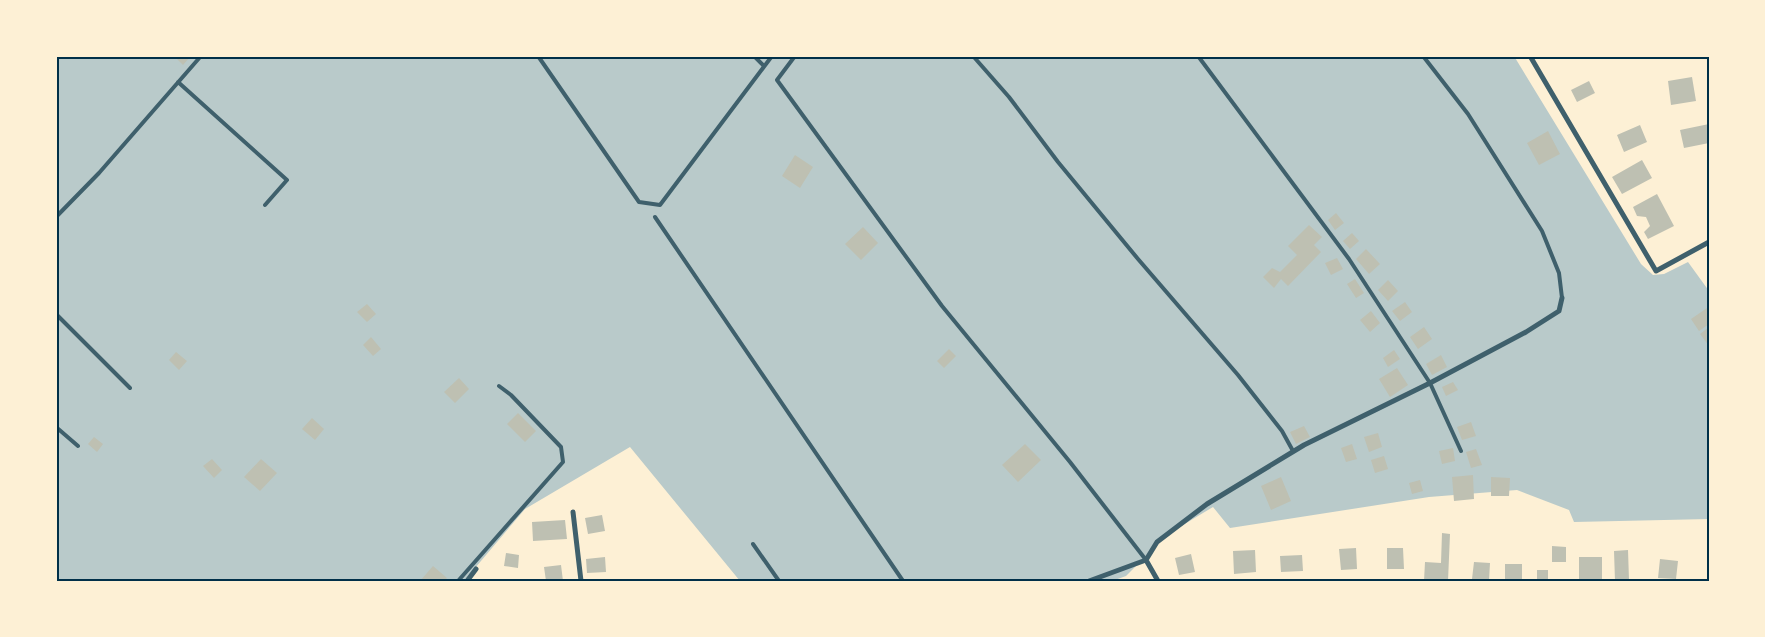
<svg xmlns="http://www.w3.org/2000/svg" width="1765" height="637" font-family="Ubuntu,sans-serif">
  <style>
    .green { fill: #b9caca }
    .building { fill: #bec0b2 }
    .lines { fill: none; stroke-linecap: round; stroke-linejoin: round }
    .service { stroke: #3f606c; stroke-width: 4 }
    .minor { stroke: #3f606c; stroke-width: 5 }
    .neatline { fill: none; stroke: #003049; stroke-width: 2 }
  </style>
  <rect width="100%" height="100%" fill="#fdf0d5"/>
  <path class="green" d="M56,56h1458l127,208 12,11 11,-1 24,-12 21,29v228l-135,3 -5,-12 -52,-20 -88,7 -199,31 -17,-21 -45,27 -42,42 -14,5h-372l-110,-134 -105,62 -61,72h-408z"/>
  <path class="building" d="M174,56h17l-8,9z
    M1692,77l4,24 -25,4 -3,-24z
    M1589,81l6,12 -18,9 -6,-12z
    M1709,124v19l-25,5 -4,-18z
    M1640,125l7,17 -23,10 -7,-17z
    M1548,131l12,23 -21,11 -12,-22z
    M795,155l18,12 -13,21 -18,-12z
    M1642,160l10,18 -30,16 -10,-17z
    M1657,194l17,32 -26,13 -4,-7 6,-6 -4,-9 -9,-1 -4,-9z
    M1336,213l8,10 -9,7 -7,-10z
    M1309,225l13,12 -8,8 7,7 -33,34 -7,-7 -7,9 -11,-11 9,-9 8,4 17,-17 -9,-9z
    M863,227l15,16 -17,17 -16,-16z
    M1352,233l7,8 -9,8 -7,-8z
    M1366,249l14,15 -11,10 -13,-15z
    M1337,258l6,11 -12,6 -6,-12z
    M1355,279l9,14 -8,5 -9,-14z
    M1388,280l10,11 -10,10 -10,-11z
    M1405,302l7,10 -12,9 -8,-10z
    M367,304l9,10 -9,8 -10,-10z
    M1707,308l2,3v13l-10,7 -8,-12z
    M1371,311l9,12 -10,9 -10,-12z
    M1424,327l8,12 -14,10 -8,-12z
    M1709,327v19l-9,-12z
    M371,337l10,12 -8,7 -10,-11z
    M949,349l7,7 -12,12 -7,-7z
    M1394,350l6,9 -12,8 -5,-9z
    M176,352l11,9 -8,9 -10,-10z
    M1441,355l6,12 -15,8 -6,-11z
    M1397,368l11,17 -18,12 -11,-18z
    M459,378l10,11 -14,14 -11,-11z
    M1453,382l5,8 -12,6 -4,-9z
    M518,413l18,18 -11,11 -18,-18z
    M312,418l12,11 -9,11 -13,-11z
    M1471,422l5,14 -14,4 -5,-13z
    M1304,426l6,11 -14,7 -6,-12z
    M1378,433l4,14 -13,5 -5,-15z
    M94,437l9,7 -6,8 -9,-8z
    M1025,444l16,16 -23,22 -16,-17z
    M1352,444l5,15 -11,3 -5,-14z
    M1453,448l2,13 -13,3 -3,-13z
    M1476,449l6,16 -11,3 -5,-16z
    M1384,456l4,13 -13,4 -4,-13z
    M212,459l10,11 -8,8 -11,-12z
    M261,459l16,14 -17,18 -16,-14z
    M1473,475l1,24 -20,2 -2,-24z
    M1281,477l10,24 -20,9 -10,-24z
    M1491,477l19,1 -1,18h-18z
    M1420,480l3,11 -11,3 -3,-11z
    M602,515l3,16 -17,3 -3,-16z
    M565,520l2,19 -34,2 -1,-19z
    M1442,533l8,1 -2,47h-24l1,-19 16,1z
    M1552,546l14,1v15h-14z
    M1356,548l1,21 -16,1 -2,-21z
    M1387,548h16l1,21h-17z
    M1255,550l1,22 -22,2 -1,-23z
    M1628,550l1,30 -14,1 -1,-30z
    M506,553l13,2 -1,13 -14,-2z
    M1191,554l4,18 -16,3 -4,-17z
    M1302,555l1,16 -22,1 -1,-16z
    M605,557l1,15 -19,1 -1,-14z
    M1579,557h23v23h-23z
    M1660,559l18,2 -2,18 -18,-1z
    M1474,562l16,1 -1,18 -17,-2z
    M1505,564h17v17h-17z
    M561,565l2,16h-17l-2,-14z
    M433,566l14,12 -3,3h-24z
    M1537,570h11v11h-11z"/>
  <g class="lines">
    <path class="service" d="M538,56l101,146 21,3 112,-149
      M754,56l10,10
      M795,56l-18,24 165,226 128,156 76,98
      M973,56l36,41 49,65 80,97 100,116 44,56 11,20
      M1198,56l151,203 81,124 31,68
      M1423,56l45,58 74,117 17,42 3,25
      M178,82l109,98 -22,25
      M56,217l43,-44 102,-117
      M655,217l248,364
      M56,314l74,74
      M56,427l22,19
      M753,544l26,37
      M458,581l105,-119 -2,-15 -50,-52 -12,-9"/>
    <path class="minor" d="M1530,56l126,215 53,-29
      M573,512l8,69
      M1146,560l12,21
      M467,581l9,-12
      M1089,581l57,-21 11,-18 50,-38 97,-59 126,-62 96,-51 33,-21 3,-13"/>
  </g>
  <rect width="1765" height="637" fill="none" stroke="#fdf0d5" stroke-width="115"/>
  <rect x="58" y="58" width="1650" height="522" class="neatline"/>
</svg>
